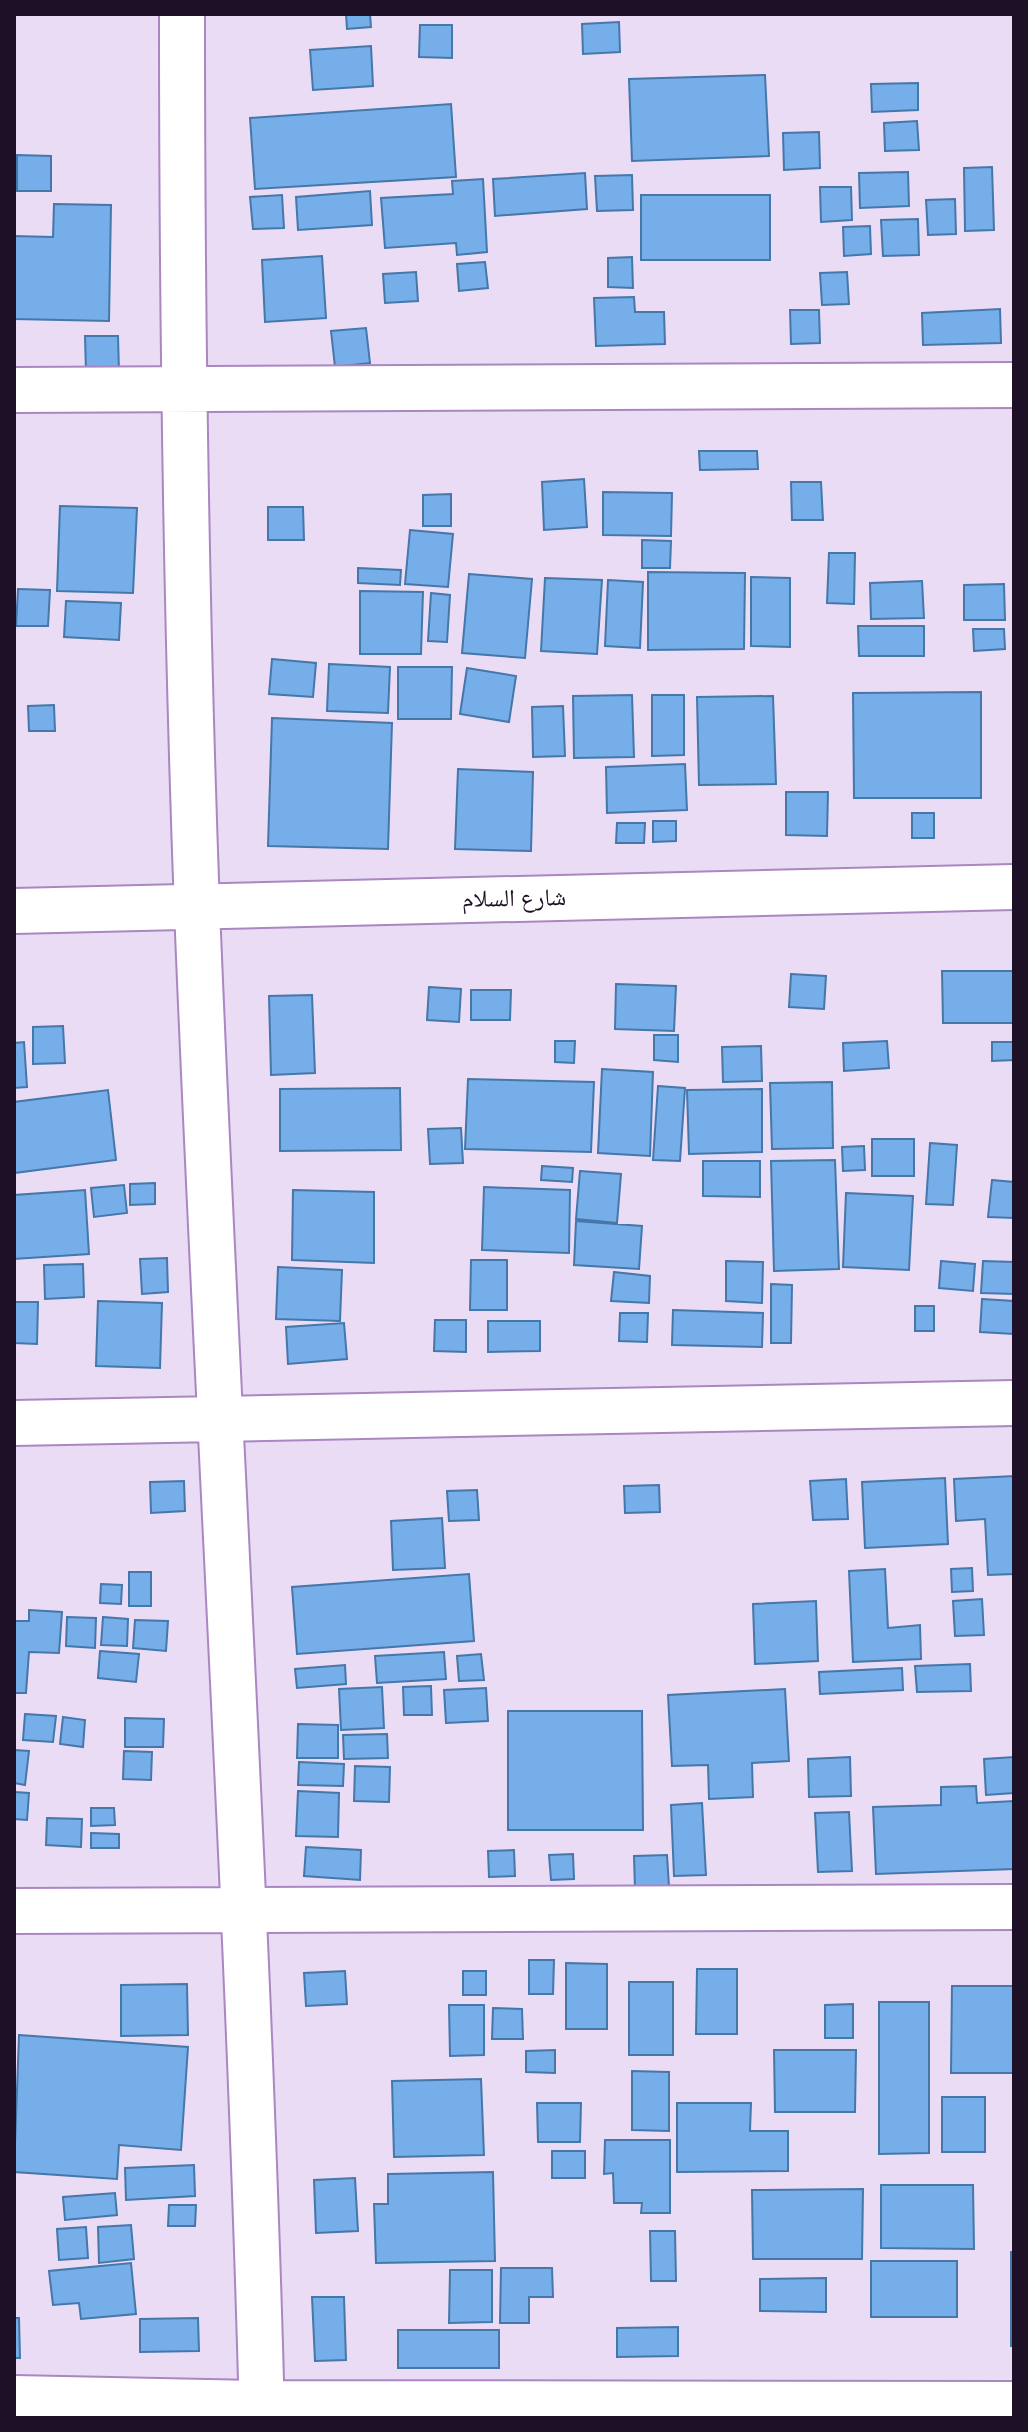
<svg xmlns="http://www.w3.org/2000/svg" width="1028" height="2432" font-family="Overpass,'Noto Naskh Arabic',sans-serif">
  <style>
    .building { fill: #76aee9; stroke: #4577aa; stroke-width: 2 }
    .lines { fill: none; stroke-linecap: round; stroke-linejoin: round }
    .minor-casing { stroke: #aa86c3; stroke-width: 48 }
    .minor { stroke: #fff; stroke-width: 44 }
    .labels { text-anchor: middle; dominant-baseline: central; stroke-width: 6; stroke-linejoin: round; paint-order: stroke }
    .street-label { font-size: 24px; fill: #1e1027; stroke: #fff }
  </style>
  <rect width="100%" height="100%" fill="#ebdcf6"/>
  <path class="building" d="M346,14h24l1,13 -24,2z
    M619,22l1,30 -37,2 -1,-30z
    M420,25h32v33l-33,-1z
    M371,46l2,40 -60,4 -3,-40z
    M765,75l4,81 -137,5 -3,-82z
    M918,83v27l-46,2 -1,-28z
    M451,104l5,73 -201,12 -5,-71z
    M917,121l2,29 -34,1 -1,-28z
    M819,132l1,36 -36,2 -1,-37z
    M17,155l34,1v35h-34z
    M992,167l2,63 -29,1 -1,-63z
    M908,172l1,34 -49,2 -1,-35z
    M585,173l2,36 -92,7 -2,-37z
    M632,175l1,35 -36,1 -2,-35z
    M483,179l4,73 -30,3 -1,-12 -71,5 -4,-50 72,-4 -1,-13z
    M820,187h31l1,33 -31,2z
    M370,191l2,34 -74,5 -2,-33z
    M282,195l2,33 -31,1 -3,-32z
    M641,195h129v65h-129z
    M955,199l1,35 -28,1 -2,-35z
    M54,204l57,1 -2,116 -95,-2v-83l39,1z
    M918,219l1,36 -36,1 -2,-36z
    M870,226l1,28 -27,2 -1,-29z
    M322,256l4,62 -61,4 -3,-62z
    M632,257l1,31 -25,-1v-29z
    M485,262l3,26 -29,3 -2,-27z
    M416,272l2,29 -33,2 -2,-29z
    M847,272l2,32 -27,1 -2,-32z
    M634,297l1,15h29l1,32 -69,2 -2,-48z
    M1000,309l1,34 -78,2 -1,-32z
    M790,310h29l1,33 -29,1z
    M366,328l4,35 -35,4 -4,-36z
    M85,336h33l1,36h-33z
    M699,451h58l1,18 -58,1z
    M584,479l3,48 -43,3 -2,-48z
    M791,482h30l2,38h-31z
    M603,492l69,1 -1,43 -68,-1z
    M451,494v32h-28v-31z
    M60,506l77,2 -4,85 -76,-2z
    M268,507h35l1,33h-36z
    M410,530l43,4 -5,53 -43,-3z
    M642,540l29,1 -1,27h-28z
    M829,553h26l-1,51 -27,-1z
    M358,568l43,2 -1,15 -42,-2z
    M648,572l97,1 -1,76 -96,1z
    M469,574l63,5 -7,79 -63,-5z
    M751,577l39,1v69l-39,-1z
    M545,578l57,2 -5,74 -56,-3z
    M608,580l35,2 -3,66 -35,-2z
    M922,581l2,37 -53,1 -1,-36z
    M1004,584l1,36h-41v-35z
    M18,589l32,1 -2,36h-32z
    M360,591l63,1 -2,62h-61z
    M431,593l19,2 -3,47 -19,-1z
    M66,601l55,2 -2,37 -55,-3z
    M858,626h66v30h-65z
    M973,629h31l1,20 -31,2z
    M272,659l44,4 -3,34 -44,-3z
    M329,664l61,3 -2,46 -61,-2z
    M398,667h54l-1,52h-53z
    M467,668l49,8 -7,46 -49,-8z
    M981,692v106h-127l-1,-105z
    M632,695l2,62 -60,1 -1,-62z
    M652,695h32v60l-32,1z
    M773,696l3,88 -77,1 -2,-88z
    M54,705l1,26h-26l-1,-25z
    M563,706l2,50 -32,1 -1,-50z
    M272,718l120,5 -4,126 -120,-3z
    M685,764l2,46 -80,3 -1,-46z
    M458,769l75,3 -2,79 -76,-2z
    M786,792h42l-1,44 -41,-1z
    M912,813h22v25h-22z
    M653,821h23v20l-23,1z
    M617,823h28l-1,20h-28z
    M942,971h72v52h-71z
    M791,974l35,2 -2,33 -35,-2z
    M616,984l60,2 -2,45 -59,-2z
    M429,987l32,2 -2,33 -32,-2z
    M471,990h40l-1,30h-39z
    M312,995l3,78 -44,2 -2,-79z
    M63,1026l2,37 -32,1v-37z
    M654,1035h24v27l-24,-2z
    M555,1041h20l-1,22 -19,-1z
    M887,1041l2,27 -45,3 -1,-28z
    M24,1042l3,45 -13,1v-45z
    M992,1042h22v18l-22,1z
    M761,1046l1,35 -39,1 -1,-35z
    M602,1069l51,3 -3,84 -52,-3z
    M468,1079l126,3 -3,70 -126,-3z
    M832,1082l1,66 -61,1 -2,-66z
    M658,1086l27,2 -5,73 -27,-1z
    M400,1088l1,62 -121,1v-62z
    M762,1089v63l-73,2 -2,-64z
    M108,1090l8,70 -102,13v-71z
    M461,1128l2,35 -33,1 -2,-35z
    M872,1139h42v37h-42z
    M930,1143l27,2 -4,60 -27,-1z
    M864,1146l1,24 -22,1 -1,-24z
    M835,1160l4,109 -65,2 -3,-110z
    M703,1161h57v36l-57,-1z
    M542,1166l31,2 -1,14 -31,-2z
    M580,1171l41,3 -4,49 -41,-4z
    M992,1180l22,2v36l-26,-1z
    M155,1183v21l-25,1v-21z
    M124,1185l3,28 -33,4 -3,-29z
    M484,1187l86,3 -1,63 -87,-3z
    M85,1190l4,64 -75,5v-64z
    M293,1190l81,2v71l-82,-3z
    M846,1193l67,3 -4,74 -66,-3z
    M576,1221l66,5 -3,43 -65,-4z
    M167,1258l1,34 -26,2 -2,-35z
    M471,1260h36v50h-37z
    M726,1261l37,1 -1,41 -36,-2z
    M941,1261l34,3 -2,27 -34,-3z
    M983,1261l31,1v32l-33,-1z
    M83,1264l1,33 -39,2 -1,-34z
    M278,1267l64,3 -2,51 -64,-2z
    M614,1272l36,4 -1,27 -38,-2z
    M771,1284l21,1 -1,58h-20z
    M982,1299l32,2v33l-34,-2z
    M98,1301l64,2 -2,65 -64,-2z
    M14,1302h24l-1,42 -23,-1z
    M915,1306h19v25h-19z
    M673,1310l90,3 -1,34 -90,-2z
    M620,1313h28l-1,29 -28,-1z
    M435,1320h31v32l-32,-1z
    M488,1321h52v30l-52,1z
    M344,1323l3,36 -59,5 -2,-37z
    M1014,1476v98l-26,1 -3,-56 -29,2 -2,-42z
    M945,1478l3,66 -83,4 -3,-66z
    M846,1479l2,40 -35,1 -3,-39z
    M184,1481l1,30 -34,2 -1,-31z
    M659,1485l1,27 -35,1 -1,-27z
    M477,1490l2,30 -30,1 -2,-30z
    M442,1518l3,50 -52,2 -2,-49z
    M972,1568l1,23 -21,1 -1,-23z
    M885,1569l3,59 32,-3 1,34 -68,3 -4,-91z
    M129,1572h22v34h-22z
    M469,1574l5,67 -177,13 -5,-67z
    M101,1584l21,1 -1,19 -21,-1z
    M982,1599l2,36 -29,1 -2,-35z
    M816,1601l2,60 -63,3 -2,-60z
    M29,1610l33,2 -3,41 -30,-1 -3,41h-12v-72h15z
    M67,1617l29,1 -1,30 -29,-2z
    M103,1617l25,2 -1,27 -26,-1z
    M135,1620l33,1 -2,30 -33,-3z
    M100,1651l39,3 -3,28 -38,-4z
    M444,1652l2,27 -69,4 -2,-27z
    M481,1654l3,26 -25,1 -2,-25z
    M970,1664l1,27 -54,1 -2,-26z
    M345,1665l1,19 -49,4 -2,-19z
    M902,1668l1,22 -83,4 -1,-22z
    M431,1686l1,29h-28l-1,-28z
    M382,1687l2,41 -43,2 -2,-41z
    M486,1688l2,33 -42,2 -2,-33z
    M785,1689l4,72 -37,2 1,34 -44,2 -1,-34 -36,1 -4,-71z
    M508,1711h134l1,119h-135z
    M25,1714l31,2 -3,26 -30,-2z
    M63,1717l22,3 -2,27 -23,-3z
    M125,1718l39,1 -1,28h-38z
    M298,1724l40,1v33h-41z
    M387,1734l1,24 -44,1 -1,-24z
    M14,1750l15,1 -4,34 -11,-2z
    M124,1751l28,1 -1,28 -28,-1z
    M850,1757l1,39 -42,1 -1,-38z
    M1014,1757v36l-28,2 -2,-36z
    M299,1762l45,2 -1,22 -45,-1z
    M355,1766l35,1 -1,35 -35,-1z
    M976,1786l1,17 37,-2v68l-138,5 -3,-67 68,-2v-18z
    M298,1791l41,2 -1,44 -42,-1z
    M14,1792l15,1 -2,27 -13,-1z
    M702,1803l4,72 -32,1 -3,-71z
    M91,1808h23l1,17 -24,1z
    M849,1812l3,59 -34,1 -3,-59z
    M47,1818l35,1 -1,28 -35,-2z
    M91,1833l28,1v14h-28z
    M306,1847l55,3 -1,30 -56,-4z
    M514,1850l1,26 -26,1 -1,-26z
    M573,1854l1,25 -23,1 -2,-25z
    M667,1855l2,32 -34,2 -1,-33z
    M529,1960h25l-1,34h-24z
    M566,1963l41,1v65h-41z
    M697,1969h40v65h-41z
    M345,1971l2,33 -41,2 -2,-33z
    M463,1971h23v24h-23z
    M629,1982h44v73h-44z
    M187,1984l1,51 -67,1v-51z
    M952,1986h62v87h-63z
    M879,2002h50v151l-50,1z
    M853,2004v34h-28v-33z
    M449,2005h35v50l-34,1z
    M493,2008l29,1 1,30h-31z
    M19,2035l169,12 -7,103 -62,-5 -2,34 -103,-7z
    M555,2050v23l-29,-1v-21z
    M774,2050h82l-1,62h-80z
    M632,2071l37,1v59l-37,-1z
    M481,2079l3,76 -90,2 -2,-76z
    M942,2097h43v55h-43z
    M537,2103h44l-1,39h-42z
    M677,2103h74l-1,28h38v40l-111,1z
    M605,2140h65v73h-29l1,-10h-28l-1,-30 -9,1z
    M552,2151h33v27h-33z
    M194,2165l1,31 -69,4 -1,-32z
    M493,2172l2,89 -119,2 -2,-59h14v-30z
    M355,2178l3,53 -42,2 -2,-53z
    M881,2185h92l1,64 -93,-1z
    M863,2189l-1,70h-109l-1,-69z
    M115,2193l2,22 -52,5 -2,-23z
    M169,2205h27l-1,21h-27z
    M131,2225l3,34 -35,4 -1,-36z
    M86,2227l2,31 -29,2 -2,-31z
    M650,2231h25l1,50h-25z
    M1011,2252h3v94h-3z
    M871,2261h86v56h-86z
    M131,2263l5,51 -55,5 -2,-16 -26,2 -4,-34z
    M501,2268h51l1,29h-24v26h-29z
    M450,2270h42v52l-43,1z
    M826,2278v34l-66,-1v-32z
    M312,2297h32l2,63 -31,1z
    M14,2318h5l1,40h-6z
    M198,2318l1,33 -59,1v-33z
    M678,2327v29l-61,1v-29z
    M398,2330h101v38h-101z"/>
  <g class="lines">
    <g class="minor-casing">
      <path id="minor" d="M182,14c0,298 4,596 15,894 20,504 52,1006 65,1510
        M14,390l1000,-5
        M14,911l1000,-24
        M14,1423l1000,-20
        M14,1911l1000,-4
        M14,2398l247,5 753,1"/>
    </g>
    <use href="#minor" class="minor"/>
  </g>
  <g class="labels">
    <g class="street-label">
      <text transform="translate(514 900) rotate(-1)">شارع السلام</text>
    </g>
  </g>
  <rect width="1028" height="2432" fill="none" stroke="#1e1027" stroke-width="32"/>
</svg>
